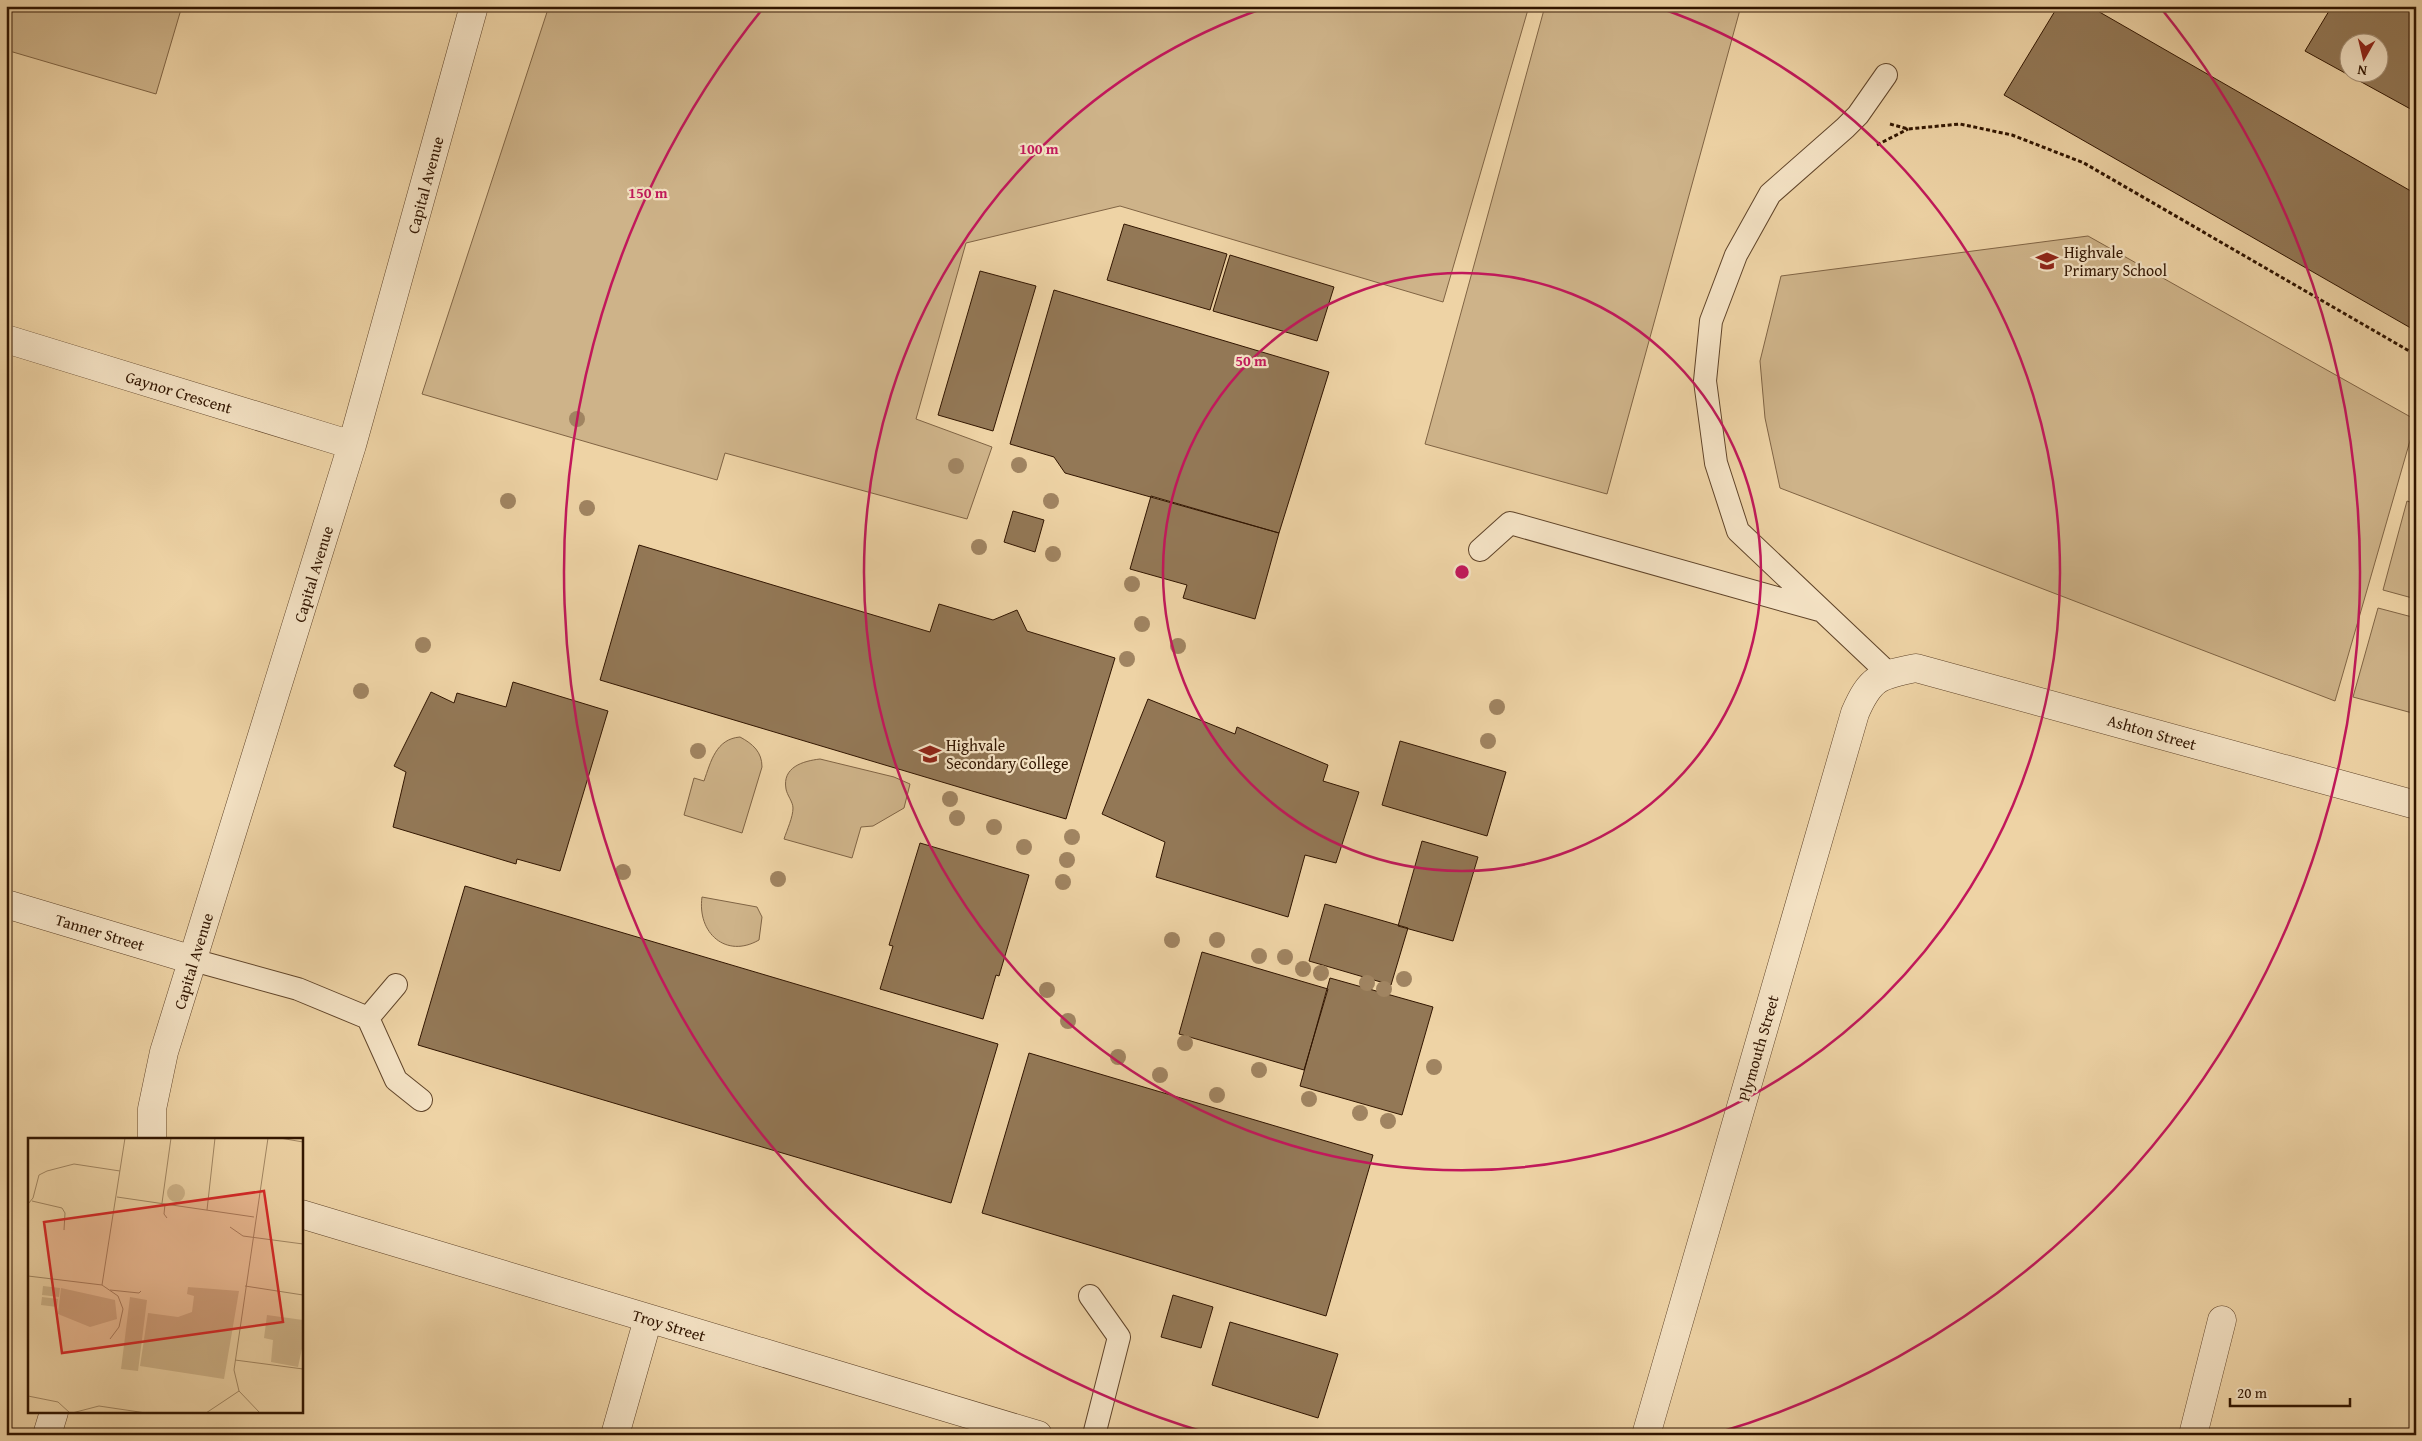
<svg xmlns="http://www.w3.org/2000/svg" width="2422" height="1441" font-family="'Gentium Book Plus',serif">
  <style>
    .green { fill: #ceb389; stroke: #806444 }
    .building { fill: #937856; stroke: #311500; fill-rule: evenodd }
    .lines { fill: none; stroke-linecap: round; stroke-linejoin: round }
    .service-casing { stroke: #604429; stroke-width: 24 }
    .minor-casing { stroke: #604429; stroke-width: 29 }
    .path { stroke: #311500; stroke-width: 3; stroke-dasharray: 4 2.5; stroke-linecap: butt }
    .service { stroke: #f4e2c4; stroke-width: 22 }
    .minor { stroke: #f4e2c4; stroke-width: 28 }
    .tree { fill: #a08461 }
    .ring { fill: none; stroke: #c2185b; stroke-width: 2.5 }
    .labels { text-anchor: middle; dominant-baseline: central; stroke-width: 4.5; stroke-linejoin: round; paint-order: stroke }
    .street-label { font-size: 16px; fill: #311500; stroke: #f4e2c4 }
    .poi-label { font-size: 16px; fill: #311500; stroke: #f4e2c4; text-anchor: start }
    .inset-road { fill: none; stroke: #a28763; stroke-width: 1 }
    .view { fill: #d62828; fill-opacity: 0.15; stroke: #d62828; stroke-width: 2.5 }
    .inset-edge { fill: none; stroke: #311500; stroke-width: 2.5 }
    .centre { fill: #c2185b; stroke: #f4e2c4; stroke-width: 2.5 }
    .ring-label { font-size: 15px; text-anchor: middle; font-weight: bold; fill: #c2185b; stroke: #f4e2c4; stroke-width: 4.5; stroke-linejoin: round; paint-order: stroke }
  </style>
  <rect width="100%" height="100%" fill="#eed3a5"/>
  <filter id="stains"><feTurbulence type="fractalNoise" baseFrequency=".004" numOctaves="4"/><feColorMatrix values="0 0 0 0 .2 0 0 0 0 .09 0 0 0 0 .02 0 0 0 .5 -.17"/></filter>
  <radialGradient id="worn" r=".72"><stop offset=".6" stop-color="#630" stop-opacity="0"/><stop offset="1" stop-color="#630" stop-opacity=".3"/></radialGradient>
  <path class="green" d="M6,6h176l-26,88 -150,-44z
    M549,6h980l-86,296 -323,-96 -154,37 -50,176 76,28 -25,72 -242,-66 -8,27 -295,-86z
    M1545,6h196l-134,488 -182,-50z
    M2088,236l328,184 -81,281 -555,-213 -15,-70 -5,-57 21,-85z
    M2407,501l9,3v95l-33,-9z
    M2378,608l38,10v96l-63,-17z
    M740,737c13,7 22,15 22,30l-20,66 -58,-18 10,-37 10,3c7,-20 12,-42 36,-44z
    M820,759l74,18 16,7 -6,24 -31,18 -12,1 -9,31 -68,-19c3,-9 9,-22 9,-31 0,-6 -6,-13 -7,-19 -4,-22 17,-28 34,-30z
    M702,897l55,10 5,10 -3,23c-33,19 -62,-7 -57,-43z"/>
  <path class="building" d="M2058,6h31l327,188v137l-412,-236z
    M2332,6h84v106l-111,-61zM2350,42h30v30h-30z
    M1124,224l103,30 -17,56 -103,-30z
    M1230,255l104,32 -17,54 -104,-30z
    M980,271l56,15 -43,145 -55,-16z
    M1054,290l275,82 -50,161 -214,-60 -11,-16 -44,-13z
    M1151,496l128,37 -24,86 -72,-21 4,-13 -57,-16z
    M1013,511l31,9 -9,32 -31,-10z
    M639,545l291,87 9,-28 54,16 24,-10 10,21 88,27 -49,161 -466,-139z
    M513,682l95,29 -48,160 -43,-12 -1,5 -123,-37 13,-55 -12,-6 37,-74 23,11 3,-10 49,14z
    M1148,699l87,35 2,-7 91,38 -5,16 36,11 -23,71 -31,-8 -17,62 -132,-40 9,-35 -63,-28z
    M1400,741l106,31 -19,64 -105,-31z
    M1422,841l56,16 -25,84 -55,-15z
    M920,843l109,32 -30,101 -3,-1 -13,44 -103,-30 13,-43 -4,-1z
    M465,886l533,158 -47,159 -533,-158z
    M1325,904l83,24 -17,57 -82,-24z
    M1202,952l126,37 -24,81 -125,-36z
    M1330,978l103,29 -31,108 -102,-29z
    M1029,1053l344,102 -47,161 -344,-103z
    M1173,1295l40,12 -12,41 -40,-11z
    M1230,1322l108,32 -20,64 -106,-33z"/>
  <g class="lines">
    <g class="service-casing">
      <path id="service" d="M1886,75l-28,40 -13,13 -75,66 -34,61 -25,66 -6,60 11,82 22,68 150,142
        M1480,550l30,-27 309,87
        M193,960l105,29 70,29 28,62 25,20
        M368,1018l28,-33
        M1090,1296l29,41 -25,98"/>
    </g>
    <g class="minor-casing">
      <path id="minor" d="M6,339l346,106
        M6,904l187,56
        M152,1140v-31l12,-57 188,-607 122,-439
        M301,1214l737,221
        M47,1435l7,-23
        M615,1435l33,-116
        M1646,1435l209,-722c15,-35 24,-38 61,-45l500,137
        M2193,1435l29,-115"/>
    </g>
    <path class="path" d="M1890,124l18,5 52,-5 52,11 72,28 332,192
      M1877,145l31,-16"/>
    <use href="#service" class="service"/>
    <use href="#minor" class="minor"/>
  </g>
  <g class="tree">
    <circle cx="577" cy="419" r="8"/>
    <circle cx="1019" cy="465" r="8"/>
    <circle cx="956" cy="466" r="8"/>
    <circle cx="508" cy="501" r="8"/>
    <circle cx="1051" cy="501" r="8"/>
    <circle cx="587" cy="508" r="8"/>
    <circle cx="979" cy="547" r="8"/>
    <circle cx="1053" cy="554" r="8"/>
    <circle cx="1132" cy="584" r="8"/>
    <circle cx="1142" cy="624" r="8"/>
    <circle cx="423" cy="645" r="8"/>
    <circle cx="1178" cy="646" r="8"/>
    <circle cx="1127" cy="659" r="8"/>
    <circle cx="361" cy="691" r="8"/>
    <circle cx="1497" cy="707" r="8"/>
    <circle cx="1488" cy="741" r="8"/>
    <circle cx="698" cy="751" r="8"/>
    <circle cx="950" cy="799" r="8"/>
    <circle cx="957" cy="818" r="8"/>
    <circle cx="994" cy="827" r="8"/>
    <circle cx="1072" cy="837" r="8"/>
    <circle cx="1024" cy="847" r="8"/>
    <circle cx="1067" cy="860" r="8"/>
    <circle cx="623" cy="872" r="8"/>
    <circle cx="778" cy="879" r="8"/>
    <circle cx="1063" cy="882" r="8"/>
    <circle cx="1172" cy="940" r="8"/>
    <circle cx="1217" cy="940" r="8"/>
    <circle cx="1259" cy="956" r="8"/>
    <circle cx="1285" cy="957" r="8"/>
    <circle cx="1303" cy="969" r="8"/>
    <circle cx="1321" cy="973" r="8"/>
    <circle cx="1404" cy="979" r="8"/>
    <circle cx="1367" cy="983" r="8"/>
    <circle cx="1384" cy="989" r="8"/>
    <circle cx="1047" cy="990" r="8"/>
    <circle cx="1068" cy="1021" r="8"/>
    <circle cx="1185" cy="1043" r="8"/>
    <circle cx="1118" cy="1057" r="8"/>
    <circle cx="1434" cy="1067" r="8"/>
    <circle cx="1259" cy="1070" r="8"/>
    <circle cx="1160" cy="1075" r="8"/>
    <circle cx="1217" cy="1095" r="8"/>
    <circle cx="1309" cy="1099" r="8"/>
    <circle cx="1360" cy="1113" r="8"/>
    <circle cx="1388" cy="1121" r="8"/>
  </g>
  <g class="ring">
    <circle cx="1462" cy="572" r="299"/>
    <path d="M1657 7A598 598 0 1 1 1267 7"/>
    <path d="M1207 1433A898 898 0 0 1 764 7M2160 7A898 898 0 0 1 1717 1433"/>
  </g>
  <defs>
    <g id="school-bare" transform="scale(1.725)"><path d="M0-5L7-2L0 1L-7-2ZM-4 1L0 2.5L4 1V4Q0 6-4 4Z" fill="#8f2418" stroke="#f4e2c4" stroke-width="2.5" paint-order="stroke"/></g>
  </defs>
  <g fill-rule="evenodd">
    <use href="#school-bare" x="2047" y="261"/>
    <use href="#school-bare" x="930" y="754"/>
  </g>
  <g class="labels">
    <g class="street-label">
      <text transform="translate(425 185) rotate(-75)">Capital Avenue</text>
      <text transform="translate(179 392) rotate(17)">Gaynor Crescent</text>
      <text transform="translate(313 574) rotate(-73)">Capital Avenue</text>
      <text transform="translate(2152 732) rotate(16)">Ashton Street</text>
      <text transform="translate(100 932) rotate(17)">Tanner Street</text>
      <text transform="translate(193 961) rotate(-73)">Capital Avenue</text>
      <text transform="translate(1758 1048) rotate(-74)">Plymouth Street</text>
      <text transform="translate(669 1325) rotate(17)">Troy Street</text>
    </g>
    <g class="poi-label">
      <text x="2064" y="252">Highvale<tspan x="2064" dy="18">Primary School</tspan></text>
      <text x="946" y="745">Highvale<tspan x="946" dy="18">Secondary College</tspan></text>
    </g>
  </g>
  <g transform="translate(28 1138)">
    <rect width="275" height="275" fill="#eed3a5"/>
    <path d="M139 55a9 9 0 1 1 18 0a9 9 0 1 1-18 0ZM15,148l17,2 -1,9 -17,-2zM160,149l51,4 -15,88 -84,-13 8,-53 30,4 14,-5 2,-16 -7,-2zM33,150l54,12 2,19 -27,8 -32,-13zM14,159l16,2 -1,8 -16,-2zM102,159l17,3 -9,71 -17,-2zM239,177l36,5v24l-5,23 -27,-5 2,-22 -9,-2z" fill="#ceb389"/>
    <path class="inset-road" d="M252,0l23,4M89,59l137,20M4,63l30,7 3,5 -1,17M134,65l9,-65M0,66l5,-6 6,-23 8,-4 27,-7 46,7M137,66l-1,10 3,4M179,72l8,-72M202,89l13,9 60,8M0,138l74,9M74,147l23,-147M74,147l16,11 5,13 -4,18 -9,12M217,148l58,9M82,152l29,3 2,-2M207,222l68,9M0,258l30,6 12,11M44,275l27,-7 47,7M178,275l33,-22M232,275l-21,-22 -5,-21 34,-232"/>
    <path class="view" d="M236,53l19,131 -221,31 -18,-131z"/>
    <rect width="275" height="275" class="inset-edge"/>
  </g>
  <circle cx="1462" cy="572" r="8" class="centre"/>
  <g class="ring-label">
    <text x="1039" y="154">100 m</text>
    <text x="648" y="198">150 m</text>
    <text x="1251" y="366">50 m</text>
  </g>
  <rect width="2422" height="1441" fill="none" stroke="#eed3a5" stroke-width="25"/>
  <rect x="8" y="8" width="2407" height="1426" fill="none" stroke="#311500" stroke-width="2.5"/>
  <rect x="12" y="12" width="2397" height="1416" fill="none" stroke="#311500"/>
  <g transform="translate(2364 58) rotate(188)"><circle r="24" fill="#f4e2c4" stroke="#a69076"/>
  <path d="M0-4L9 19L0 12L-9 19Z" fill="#8f2418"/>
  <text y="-8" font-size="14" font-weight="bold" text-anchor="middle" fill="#311500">N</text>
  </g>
  <path d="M2230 1398v8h120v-8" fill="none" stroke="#311500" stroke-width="2.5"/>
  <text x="2237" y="1398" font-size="15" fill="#311500" stroke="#f4e2c4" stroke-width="4" paint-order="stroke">20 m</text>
  <rect width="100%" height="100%" filter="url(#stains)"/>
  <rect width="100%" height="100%" fill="url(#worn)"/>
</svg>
